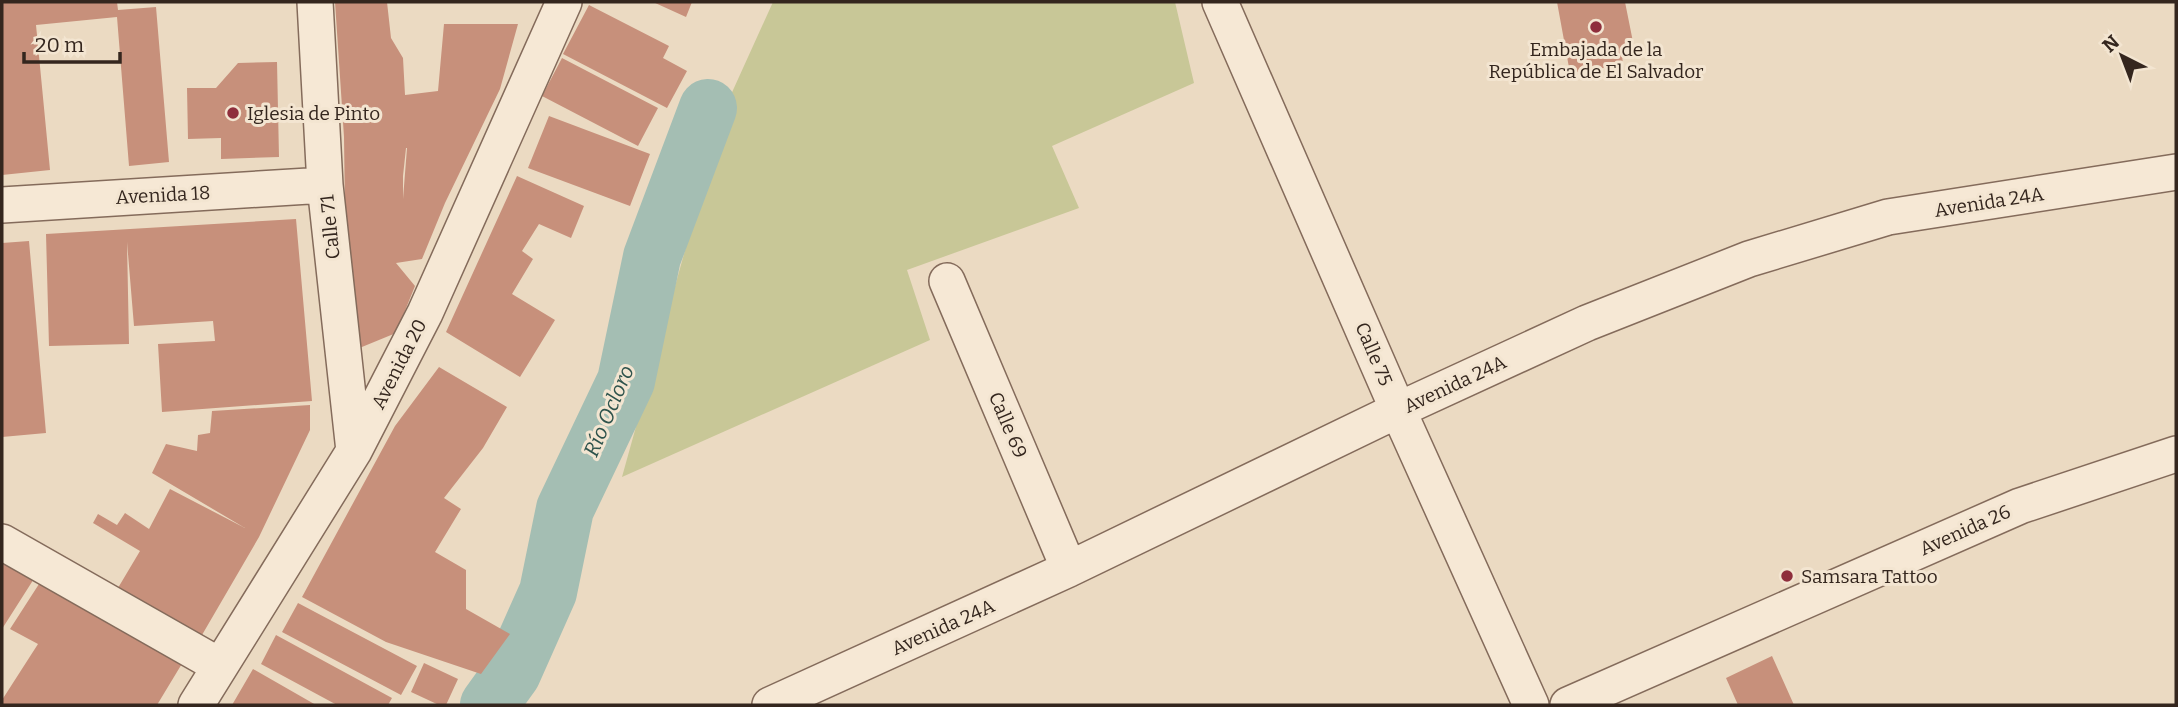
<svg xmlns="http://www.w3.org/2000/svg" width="2178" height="707" font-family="Bitter,serif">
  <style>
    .green { fill: #c8c797 }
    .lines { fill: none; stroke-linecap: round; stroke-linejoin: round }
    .river { stroke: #a4beb3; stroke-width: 58 }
    .building { fill: #c7907b; fill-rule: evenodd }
    .minor-casing { stroke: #846b5b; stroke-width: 38 }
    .minor { stroke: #f6e8d5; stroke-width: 35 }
    .poi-dot { fill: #8f2e3c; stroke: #f3e5d1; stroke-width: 2.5 }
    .labels { text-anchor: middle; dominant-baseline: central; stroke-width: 6; stroke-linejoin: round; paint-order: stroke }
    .poi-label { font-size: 19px; fill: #34261e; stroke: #f3e5d1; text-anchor: start }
    .street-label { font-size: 19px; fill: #34261e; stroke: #f3e5d1 }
    .water-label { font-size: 21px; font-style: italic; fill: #2e534c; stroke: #f3e5d1 }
  </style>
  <rect width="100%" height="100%" fill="#ebdac2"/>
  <path class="green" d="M773,2h402l19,81 -142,63 27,62 -172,62 23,70 -308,137 102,-367z"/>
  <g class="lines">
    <path class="river" d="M489,705l23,-32 36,-81 17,-83 61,-128 26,-124 56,-149"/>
  </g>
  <path class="building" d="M2,2h115l1,8 38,-3 13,155 -40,4 -12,-149 -81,8 14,145 -48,5z
    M335,2h52l4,36 12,20 2,37 33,-4 6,-67h74l-18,65 -55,114 -23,56 -26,4 19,23 -19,47 -39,16 -12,-136 -1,-76zM406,148h1l-4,51v-23z
    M653,2h39l-6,15z
    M1557,2h68l10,50 -13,3 1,10 -53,8z
    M589,5l80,41 -6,12 24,13 -20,37 -104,-54z
    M562,58l96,50 -20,38 -96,-50z
    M277,62l2,95 -58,2v-21l-33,1 -1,-51h29l22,-25z
    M549,116l101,38 -20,52 -102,-38z
    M517,176l67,30 -13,32 -32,-14 -17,27 11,8 -21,35 43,26 -35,57 -74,-45z
    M296,219l16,182 -150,11 -4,-68 57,-3 -2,-20 -79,5 -7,-84 2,102 -80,2 -3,-112z
    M29,241l17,192 -44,4v-194z
    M439,367l68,40 -24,41 -39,50 17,11 -26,43 31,18v39l44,25 -29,40 -95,-32 -84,-45 93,-171z
    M310,405v25l-51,107 -64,110 -83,-49 28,-47 -47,-28 5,-9 19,11 8,-12 24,16 21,-40 75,39 -93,-55 14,-29 31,7 1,-16 12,-2 2,-22z
    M2,553l35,21 -35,55z
    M39,584l144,78 -26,43h-155v-5l36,-56 -28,-15z
    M298,603l119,63 -16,29 -119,-63z
    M276,635l116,63 -4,7h-51l-76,-41z
    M1772,656l22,49h-56l-12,-27z
    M424,663l34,16 -12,26h-7l-28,-13z
    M253,669l63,36h-84z"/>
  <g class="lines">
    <g class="minor-casing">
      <path id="minor" d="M315,2l10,183 29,266
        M1220,2l178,408 133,295
        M2,205l323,-20
        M947,281l122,288
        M2,542l218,124
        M196,705l158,-254 71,-138 139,-311
        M770,705l299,-136 329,-159 189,-87 162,-64 139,-42 288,-45
        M1568,705l452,-199 156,-52"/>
    </g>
    <use href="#minor" class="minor"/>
  </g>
  <g class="poi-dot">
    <circle cx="1596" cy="27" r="7"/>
    <circle cx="233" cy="113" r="7"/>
    <circle cx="1787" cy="576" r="7"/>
  </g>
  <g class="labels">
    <g class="poi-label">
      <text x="1596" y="49" text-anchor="middle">Embajada de la<tspan x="1596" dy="22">República de El Salvador</tspan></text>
      <text x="247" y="113">Iglesia de Pinto</text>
      <text x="1801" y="576">Samsara Tattoo</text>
    </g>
    <g class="street-label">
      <text transform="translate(163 195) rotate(-3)">Avenida 18</text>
      <text transform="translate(1989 202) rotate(-9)">Avenida 24A</text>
      <text transform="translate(330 227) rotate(-96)">Calle 71</text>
      <text transform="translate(1374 354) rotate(67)">Calle 75</text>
      <text transform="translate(399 364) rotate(-63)">Avenida 20</text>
      <text transform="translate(1455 384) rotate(-25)">Avenida 24A</text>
      <text transform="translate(1008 425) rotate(67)">Calle 69</text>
      <text transform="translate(1965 530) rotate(-24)">Avenida 26</text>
      <text transform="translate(943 627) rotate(-24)">Avenida 24A</text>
    </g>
    <g class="water-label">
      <text transform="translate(609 411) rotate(-67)">Río Ocloro</text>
    </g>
  </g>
  <rect width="2178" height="707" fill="none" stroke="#34261e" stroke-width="7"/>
  <g transform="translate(2122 56) rotate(318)" stroke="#f3e5d1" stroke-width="5" paint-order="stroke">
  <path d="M0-5L12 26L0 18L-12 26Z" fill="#34261e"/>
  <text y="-10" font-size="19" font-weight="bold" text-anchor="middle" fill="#34261e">N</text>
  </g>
  <path d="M24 52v10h96v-10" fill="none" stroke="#34261e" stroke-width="3.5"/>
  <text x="35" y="52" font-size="21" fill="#34261e" stroke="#f3e5d1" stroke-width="5" paint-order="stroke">20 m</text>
</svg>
